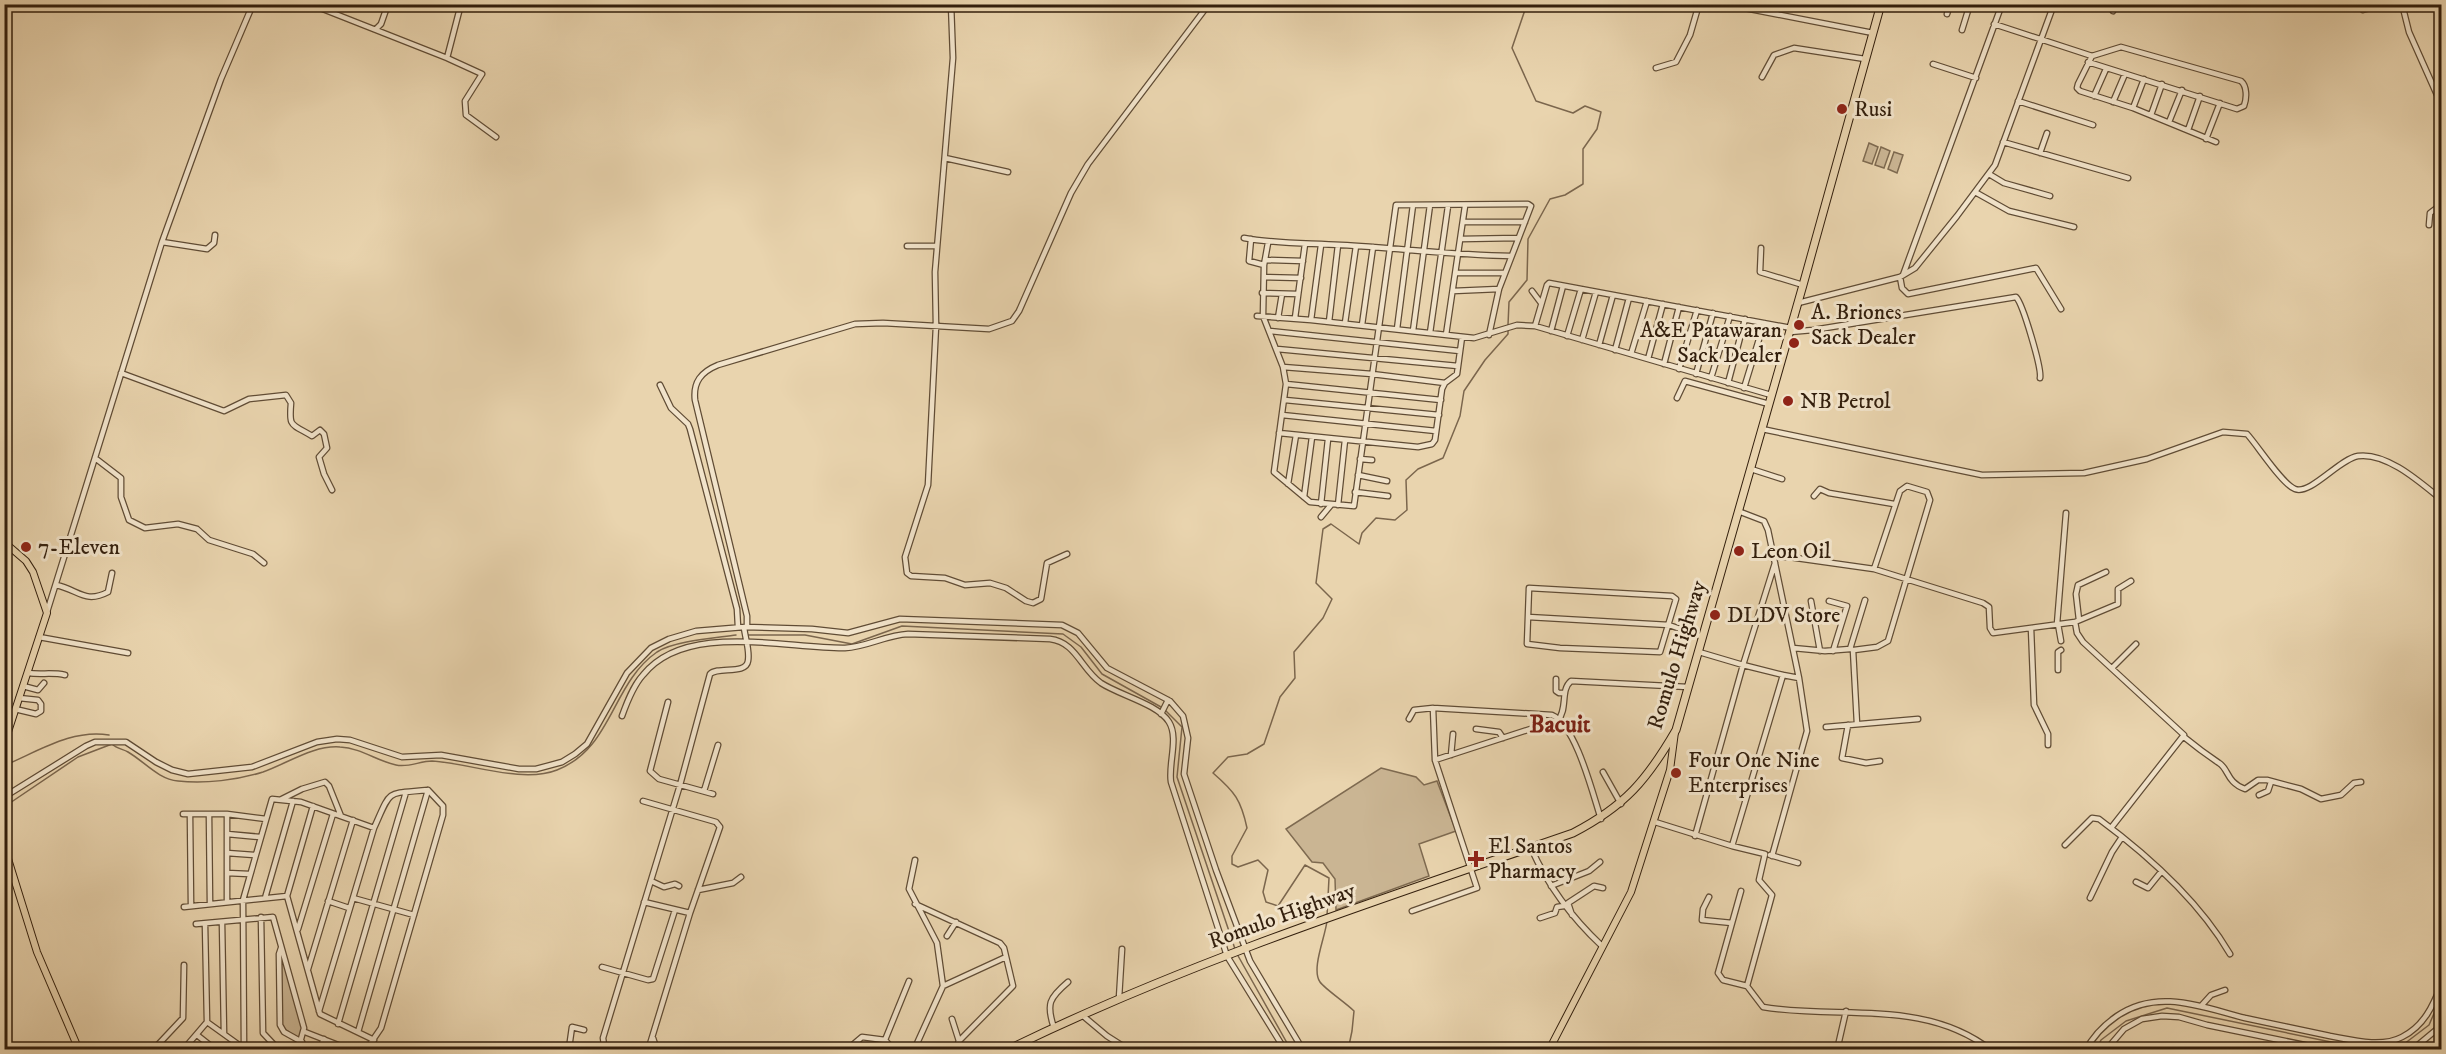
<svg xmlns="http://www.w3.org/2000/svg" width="2446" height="1054" font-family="'IM FELL DW Pica',serif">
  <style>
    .green { fill: #cab593; stroke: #7e6a50; stroke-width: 1.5 }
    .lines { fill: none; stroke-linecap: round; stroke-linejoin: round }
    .stream { stroke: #7b664d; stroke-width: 1.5 }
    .minor-casing { stroke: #604c35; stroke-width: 7 }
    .major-casing { stroke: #331f0d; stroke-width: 8 }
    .highway-casing { stroke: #331f0d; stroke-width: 9 }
    .minor { stroke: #f1e3ca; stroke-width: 4.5 }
    .major { stroke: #e9d4ae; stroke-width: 6 }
    .highway { stroke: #e9d4ae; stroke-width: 7 }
    .poi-dot { fill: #8f2418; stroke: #f1e3ca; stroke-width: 2 }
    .labels { text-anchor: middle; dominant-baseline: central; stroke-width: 6; stroke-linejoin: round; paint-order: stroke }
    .poi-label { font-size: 22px; fill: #331f0d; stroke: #f1e3ca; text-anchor: start }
    .street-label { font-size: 22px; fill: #331f0d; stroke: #f1e3ca }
    .neighbourhood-label { font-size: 24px; font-weight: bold; fill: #7a1f14; stroke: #f1e3ca }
  </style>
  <rect width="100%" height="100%" fill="#e9d4ae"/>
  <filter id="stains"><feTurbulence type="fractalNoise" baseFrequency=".00333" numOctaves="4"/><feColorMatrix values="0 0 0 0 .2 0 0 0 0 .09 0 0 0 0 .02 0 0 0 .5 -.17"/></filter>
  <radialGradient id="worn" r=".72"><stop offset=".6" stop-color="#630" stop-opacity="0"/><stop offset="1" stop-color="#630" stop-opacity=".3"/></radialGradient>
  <path class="green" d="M1869,143l9,4 -6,17 -9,-3z
    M1881,147l9,4 -6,17 -9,-3z
    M1894,152l9,3 -6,18 -9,-4z
    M1381,768l35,9 8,8 13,-4 19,50 -37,13 10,32 -93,34 -1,-31 -12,-16 -11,-1 -26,-33z
    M280,942l27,90 -6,9 -21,-16z"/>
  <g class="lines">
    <path class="stream" d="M1508,325l1,-23 18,-22 1,-41 22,-40 15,-4 18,-11v-35l14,-20 4,-17 -16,-6 -12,7 -37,-12 -24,-53 15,-44
      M748,635h57l47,9 50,-18 161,8 18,13 21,27 59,33
      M1165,710l17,17 -5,50 58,172
      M4,761l6,2c32,-14 64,-34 99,-28
      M4,807l74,-50 34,-13c5,5 11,5 16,8 17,10 30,27 50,29 27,3 60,-1 85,-9 25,-9 51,-27 77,-25 21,1 37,14 56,18 12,3 24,-4 36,-4 37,2 90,23 125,9 56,-22 54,-86 100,-118 17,-11 59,-14 79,-17
      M1327,916l2,-38 -24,-13 -27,41 -12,-4 -3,-10 5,-22 -10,-10 -20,7 -6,-3v-8l15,-28c-6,-28 -12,-36 -34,-55l15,-16 19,-3 17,-10 16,-47 15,-19 -1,-26 29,-34 9,-19 -16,-16 7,-54 8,-5 28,20 3,-11 14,-15 19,2 12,-10 -1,-30 12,-11 25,-11 17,-42 4,-25 21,-31 23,-26v-5
      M1327,921c-2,17 -16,48 -7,61 5,7 26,21 34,29l-2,20 -4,19
      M1237,954l54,96
      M2096,1050l5,-10 25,-19 41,-13 198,41 39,-5 25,-19 13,-30"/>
    <g class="minor-casing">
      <path id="minor" d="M310,4l137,54
        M461,4l-14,54 35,16 -17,27 1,14 30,22
        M951,4l2,54 -18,214 1,54 -8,159 -23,72 2,16 4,3 34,2 20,7 25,-2 16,5 20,13 7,2 8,-4 6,-36 20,-9
        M1724,4l149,29
        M2402,4l7,28 33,74
        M252,7l22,-3
        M2363,10l21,-6
        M2113,11l3,-7
        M1947,14l3,-10
        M1994,24l98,32 -14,28 -1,4 3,3 53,17 83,34
        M376,29l5,-5 7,-20
        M1962,30l8,-26
        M2088,62l149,47 7,-3c3,-8 3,-20 -3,-25l-120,-34 -29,9
        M1933,64l43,14
        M1656,68l20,-6 14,-27 9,-31
        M1762,77l12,-22 20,-7 71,11
        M2094,96l12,-27
        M2018,101l75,24
        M2113,102l12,-28
        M2133,108l11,-29
        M2151,115l11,-31
        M2169,122l13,-32
        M2188,130l12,-34
        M2206,139l14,-36
        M2003,142l125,36
        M2040,153l7,-20
        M945,158l63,14
        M1989,174l15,9 46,13
        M1975,192l34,19 65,16
        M1463,222h62
        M2429,225l1,-12 12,-9
        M1244,238c32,6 64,5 97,7 57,3 113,10 170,11
        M1251,239l-2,22 15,4
        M1461,239l57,-1
        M162,242l45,7 7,-6 1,-8
        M1268,243l-4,22 -1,51 20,51 3,17 -12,88 36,30 44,4 42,-301 132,-1 3,2 -32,83 -10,46
        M907,246h30
        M1761,248l-1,24 43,13
        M1266,260l37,1
        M1456,273h49
        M1903,275l99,-271
        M1264,277l37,1
        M1900,277l2,11 6,6 128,-26 25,41
        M1453,291l46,-2
        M1532,291l9,12
        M1262,293l36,1
        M1798,303l102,-26 15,-9 42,-52 38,-51 59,-161
        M1257,316l54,4 163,18 43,-13 18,1 236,69
        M1278,318l4,-24
        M1295,318l10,-74
        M1311,320l10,-75
        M1329,322l9,-77
        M1345,323l11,-77
        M1362,325l11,-78
        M1535,326l12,-41 2,-2 242,45
        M1397,329l16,-124
        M1269,331l191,20
        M1413,331l17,-126
        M1551,331l12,-45
        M1790,332l23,-2 203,-33c7,7 26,72 24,81
        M1430,333l18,-127
        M1446,335l19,-129
        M1567,336l14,-47
        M1582,340l14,-48
        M1599,345l14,-50
        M1277,349l181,17
        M1615,350l14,-52
        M1631,354l16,-53
        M1648,359l15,-55
        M1664,364l15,-57
        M1283,367l89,7 73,9
        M1679,369l18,-59
        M121,373l103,38 25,-12 37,-4 5,8c-2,24 -1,20 21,33l8,-6 4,4 3,14 -8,9 5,17 8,16
        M1696,374l17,-61
        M1711,378l19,-62
        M1728,383l17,-64
        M1286,384l155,16
        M660,385l11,23 17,16 2,5 47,180 1,18
        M1744,388l20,-65
        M1677,398l8,-17 84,23
        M1285,400l154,15
        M1282,415l154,16
        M1762,429l220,46 102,-2 63,-14 76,-27 24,2c11,12 35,50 48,55 16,6 44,-30 63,-33 29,-4 63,27 84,44
        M1279,433l139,14 14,-3 3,-4 7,-51 3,-6 12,-9 5,-37
        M95,458l26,20v19l8,23 16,8 33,-4 19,5 12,11 44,14 11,9
        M1360,459l12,1
        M1751,469l31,10
        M1358,475l29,6
        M1288,484l8,-49
        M1355,492l33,4
        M1814,496l6,-7 9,4 65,11
        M1304,497l8,-60
        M1321,504l7,-65
        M1338,505l7,-65
        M4,509h1
        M1738,511l26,10 4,9 31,148 -16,-3
        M1321,517l10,-12
        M1774,557h15l85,12 109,34 6,4 1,21 3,5 82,-11 2,11 6,9 101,93 -73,93
        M56,585c23,5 29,19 52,7l4,-19
        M1529,588l143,8 4,3 -16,53 -100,-4 -33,-4z
        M1811,601l9,50
        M1829,601l18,5 -14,45
        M47,612l115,-370 59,-163 32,-75
        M1528,617l141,8 34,12
        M2079,620l-3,-26 2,-9 28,-13
        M2075,622l43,-18v-15l13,-8
        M2057,624l9,-111
        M2058,624l3,17
        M747,627v-11l-52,-216c-2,-18 6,-28 23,-35l137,-41 28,-1 106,6 23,-8 7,-10 52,-118 17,-29 121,-160
        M2031,628l3,77 14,29v11
        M39,637l89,16
        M1793,648l32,3 25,-2 15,-49
        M1853,650l4,74
        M1854,650l23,-3 11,-6 42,-141 -3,-8 -20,-6 -7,5 -26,78
        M1699,652l44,13 32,-102
        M2112,668l24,-24
        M2058,670v-18l3,-2
        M28,673c13,2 24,-1 37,2
        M1556,679v12l3,2h6
        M23,686l15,4 6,-7
        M668,702l-18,69 9,8 54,15
        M15,709l21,5 5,-3v-7l-3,-4 -19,-2
        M1161,714l7,-14
        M622,716c5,-14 11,-30 21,-41 43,-54 143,-26 202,-27 22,-1 41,-13 63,-14l142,5c26,3 31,30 51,44 18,12 57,21 68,39 10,16 -1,42 2,60l56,174 58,94
        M1409,719l5,-9 19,-2
        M1848,725l-6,33 24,5 14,-2
        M1826,727l92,-8
        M1476,729l23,3 4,6
        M2184,737c11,9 23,18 35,26 10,6 7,19 26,26l13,-9h9l34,9 20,10 20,-4 13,-12 7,-1
        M1451,755l2,-21
        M1435,760l-2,-52 119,7c24,10 41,80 49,104
        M1603,772l18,32
        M704,791l14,-46
        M2259,795l9,-4 3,-9
        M4,797l82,-51 9,-4h31l30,20 16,8 16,4 64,-7 65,-25 20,-3 13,1 52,17 39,-2 78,14h17l26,-7 13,-8 12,-10 40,-71 24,-25 18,-9 27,-8 48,-4 68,2 36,4 52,-14 162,6 16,8 29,35 63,33 13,15 5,22 -4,36 32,96 34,91 53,89
        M282,799l20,-10 23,-7 4,4 12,30
        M313,806l-26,90 33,118 54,26
        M183,814h44l39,5
        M209,814l1,90
        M190,815l1,90
        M1655,822l77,24
        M227,834l33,3
        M1695,836l48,-171 40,10 -51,171 33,8 -6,26 13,15 -25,91 16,21c77,13 161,-9 228,43
        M2065,845l27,-27 7,1c50,37 100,82 131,135
        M1531,848c17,38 40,69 71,98
        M227,853l27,2
        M1770,855l28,8
        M1772,856l35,-125 -8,-53
        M227,873l22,1
        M651,881l13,6 11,-3 4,2
        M2136,882l12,6 13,-16
        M1551,886l38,-15 11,-9
        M698,890l35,-7 8,-6
        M1741,891l-23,82 5,7 24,6
        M1709,897l-6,12 -1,11 30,3
        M265,898l28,-97
        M353,898l61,17
        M2090,898l22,-46 10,-15
        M328,901l21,7
        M227,902v-88
        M644,902l46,11
        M915,904l85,39 4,5 9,38 -54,55 -4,9
        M184,907l103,-11
        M1412,911l65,-23 -42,-128 123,-40c10,-11 2,-30 13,-39l117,6
        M1572,915l-4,-12 26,-17 9,2
        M261,917l2,116 16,17
        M1540,918l15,-5 2,-6 7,-1
        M222,922l2,112
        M196,924l77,-7 31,111 -6,22
        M298,929l35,-115
        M947,936l9,-14
        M281,948l-2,6 1,71 4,7 18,10
        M602,967l46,13 5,-1 22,-69
        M308,969l45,-149
        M943,986l63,-29
        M1119,998l3,-49
        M2201,1006l10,-11 14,-5
        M319,1011l55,-183c18,-40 11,-34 54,-38l15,16v9l-62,213 -15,22
        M1082,1015l25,21 22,14
        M952,1019l7,22
        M207,1022l39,28
        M338,1024l68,-232
        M1054,1028c-8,-24 -5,-30 14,-46
        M584,1030l-12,-3 -3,21 36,-1
        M305,1032l46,18
        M358,1032l70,-242
        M197,1035l19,15
        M653,1038l4,12
        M244,1048l-1,-148 29,-101 29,3 73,26
        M843,1048h6l13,-11 23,3
        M153,1050l30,-32 1,-53
        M183,1050l24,-28 -2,-98
        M319,1050l5,-11
        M613,1050l-9,-5 -1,-7 77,-253 30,-111c8,-8 36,1 38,-13 2,-11 -3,-23 -4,-34
        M621,1050l27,-4 2,-2 40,-131 30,-86 -4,-5 -73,-21
        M894,1050l-9,-10 24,-59
        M914,1050l29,-64 -6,-43 -28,-54 6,-29
        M1837,1050l9,-39
        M2086,1050c7,-14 18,-25 31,-34 41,-28 84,-9 128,2 28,6 57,12 85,18 22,4 51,12 72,1 22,-11 31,-31 40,-54
        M2106,1050l18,-21 18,-10 20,-3 17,1 28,8 122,25
        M2412,1050l24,-20 6,-10"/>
    </g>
    <g class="major-casing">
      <path id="major" d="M4,542l22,19 7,11 14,41 -43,131
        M4,846l33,106 42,98
        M1549,1050l82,-158 39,-122 5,-38"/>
    </g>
    <g class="highway-casing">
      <path id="highway" d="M1007,1050c182,-89 375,-151 566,-217 52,-27 74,-53 103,-103l127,-445 78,-281"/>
    </g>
    <use href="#minor" class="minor"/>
    <use href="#major" class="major"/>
    <use href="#highway" class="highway"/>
  </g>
  <g class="poi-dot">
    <circle cx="1842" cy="109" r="6"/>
    <circle cx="1799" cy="325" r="6"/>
    <circle cx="1794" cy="343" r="6"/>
    <circle cx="1788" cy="401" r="6"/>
    <circle cx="26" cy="547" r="6"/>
    <circle cx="1739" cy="551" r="6"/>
    <circle cx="1715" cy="615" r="6"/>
    <circle cx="1676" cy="773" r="6"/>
    <path d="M1473 850h6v6h6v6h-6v6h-6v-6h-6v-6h6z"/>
  </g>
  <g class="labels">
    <g class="poi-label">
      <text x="1854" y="109">Rusi</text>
      <text x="1811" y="312">A. Briones<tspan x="1811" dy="25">Sack Dealer</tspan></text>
      <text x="1782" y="330" text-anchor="end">A&amp;E Patawaran<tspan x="1782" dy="25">Sack Dealer</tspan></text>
      <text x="1800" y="401">NB Petrol</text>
      <text x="38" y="547">7-Eleven</text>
      <text x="1751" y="551">Leon Oil</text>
      <text x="1727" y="615">DLDV Store</text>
      <text x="1688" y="760">Four One Nine<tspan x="1688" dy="25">Enterprises</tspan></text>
      <text x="1488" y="846">El Santos<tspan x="1488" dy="25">Pharmacy</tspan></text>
    </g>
    <g class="street-label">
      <text transform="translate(1677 655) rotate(-73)">Romulo Highway</text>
      <text transform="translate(1282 916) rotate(-20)">Romulo Highway</text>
    </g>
    <g class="neighbourhood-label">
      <text x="1560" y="725">Bacuit</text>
    </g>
  </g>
  <rect width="2446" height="1054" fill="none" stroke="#e9d4ae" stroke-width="24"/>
  <rect x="6" y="6" width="2434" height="1042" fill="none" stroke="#331f0d" stroke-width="3"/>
  <rect x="12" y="12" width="2422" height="1030" fill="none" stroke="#331f0d" stroke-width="1.5"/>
  <rect width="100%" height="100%" filter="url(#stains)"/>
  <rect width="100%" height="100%" fill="url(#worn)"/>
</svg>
